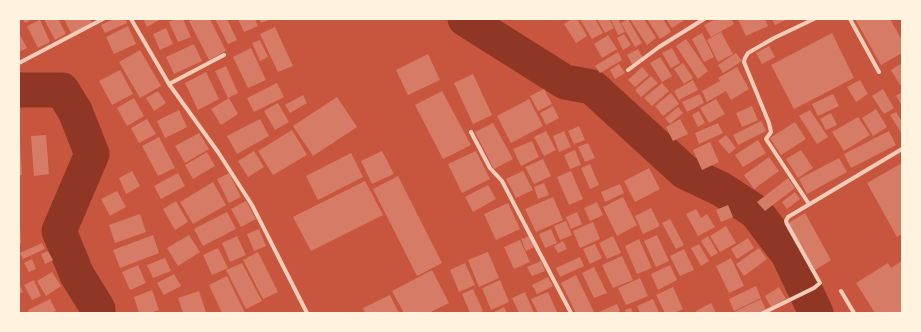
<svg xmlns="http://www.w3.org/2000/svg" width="921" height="332" font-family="Georgia,serif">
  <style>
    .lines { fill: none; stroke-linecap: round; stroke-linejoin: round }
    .river { stroke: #8f3625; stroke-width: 35 }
    .building { fill: #d67c66 }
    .minor { stroke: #f1ccb7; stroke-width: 4 }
  </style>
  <rect width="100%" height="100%" fill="#c8553d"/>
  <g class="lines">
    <path class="river" d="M465,19l100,63 27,5 93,85 36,17 35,23 32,42 28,59
      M19,90h43l13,21 17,43 -33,77 18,44 21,34v4"/>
  </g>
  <path class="building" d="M23,19h10l-8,4z
    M44,19h14l8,15 -11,6z
    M64,19h26l2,5 -20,11z
    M114,19h12l1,4 -22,10 -4,-8z
    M143,19h18l-14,8z
    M175,19h8l8,18 -13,5 -9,-20z
    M193,19h17l16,32 -17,9 -20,-39z
    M215,19h12l10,21 -9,4z
    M238,19h17l3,7 -14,6z
    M259,19h13l-11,4z
    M572,19h5l10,17 -11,7 -12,-19z
    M580,19h15l8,14 -11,6z
    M597,19h12l5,9 -9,5z
    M613,19h5l7,13 -7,3 -7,-15z
    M628,19l14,24 -7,4 -14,-24z
    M630,19h14l12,19 -9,7z
    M647,19h16l8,13 -11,7z
    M666,19h20l-14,9z
    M716,19h15l3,5 -23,13 -7,-12z
    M738,19h27l3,7 -22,10z
    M772,19h16l-13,6z
    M855,19h35l12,21v13l-21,12z
    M40,20l10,22 -12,6 -11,-22z
    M128,26l8,18 -22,10 -8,-17z
    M275,27l18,39 -15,6 -18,-38z
    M166,28l7,16 -13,6 -7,-16z
    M721,32l12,22 -15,8 -11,-22z
    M19,33l8,15 -8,4z
    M702,33l12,24 -10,5 -12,-23z
    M832,33l22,45 -60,31 -23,-44z
    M624,34l7,11 -8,5 -6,-12z
    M608,35l9,14 -15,9 -8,-14z
    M686,39l22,32 -10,8 -22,-33z
    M260,40l8,17 -8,4 -8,-18z
    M194,44l8,17 -28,13 -8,-17z
    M769,46l6,11 -13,7 -6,-11z
    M251,48l15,32 -18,8 -15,-31z
    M672,48l8,15 -9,5 -9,-15z
    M638,49l5,9 -11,6 -5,-9z
    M140,50l21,36 -21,12 -21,-36z
    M618,52l4,8 -22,13 -5,-7z
    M736,53l6,8 -19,12 -5,-8z
    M428,54l12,26 -32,15 -12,-25z
    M660,57l12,19 -10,6 -12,-19z
    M683,63l10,15 -9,6 -10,-15z
    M902,63v21l-2,1 -9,-15z
    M619,64l6,9 -10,6 -5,-9z
    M226,66l12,27 -10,5 -13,-27z
    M642,67l7,8 -14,12 -7,-7z
    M737,67l12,22 -18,11 -5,-9 -19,11 -5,-11 18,-10 -2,-3z
    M120,70l13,24 -21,11 -13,-24z
    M206,72l13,27 -21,11 -13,-27z
    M473,74l19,41 -19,9 -19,-41z
    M651,76l7,7 -17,14 -6,-7z
    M693,80l5,10 -19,10 -5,-9z
    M860,80l8,14 -12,8 -9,-15z
    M277,83l7,14 -30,15 -7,-14z
    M662,83l7,8 -17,15 -8,-8z
    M544,89l8,15 -14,7 -8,-15z
    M883,89l11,19 -10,6 -12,-18z
    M158,91l8,12 -12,8 -8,-13z
    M442,91l29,54 -28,14 -28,-54z
    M902,92v14l-6,-10z
    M671,93l8,11 -16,12 -8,-10z
    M700,94l4,9 -17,9 -5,-10z
    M833,94l6,12 -21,10 -6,-12z
    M303,95l4,8 -17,10 -5,-8z
    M337,97l20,30 -44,29 -20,-30z
    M134,98l10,18 -17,10 -10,-18z
    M229,98l9,16 -17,11 -10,-16z
    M529,99l14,27 -32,17 -14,-27z
    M716,99l9,15 -16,9 -9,-15z
    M278,103l11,19 -14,8 -11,-19z
    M553,106l6,12 -13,7 -6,-12z
    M752,106l6,14 -16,7 -6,-14z
    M678,107l5,6 -13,11 -5,-6z
    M876,109l11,18 -14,9 -11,-18z
    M179,110l8,17 -22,11 -8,-17z
    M810,110l18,27 -11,7 -18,-28z
    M699,111l6,12 -7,4 -6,-12z
    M896,112l6,10v12l-12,-19z
    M831,113l6,12 -11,5 -6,-11z
    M858,117l12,18 -26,16 -12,-19z
    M147,119l9,15 -17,9 -8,-15z
    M260,119l9,17 -32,18 -10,-18z
    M680,119l8,15 -15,7 -7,-14z
    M761,121l5,10 -28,14 -5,-10z
    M795,122l11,17 -25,16 -11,-17z
    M493,123l20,36 -19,10 -19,-37z
    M718,123l5,10 -24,11 -4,-11z
    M579,126l6,14 -11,4 -6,-13z
    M292,130l15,25 -34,20 -15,-24z
    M546,131l10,19 -12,6 -10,-19z
    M564,131l7,16 -12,5 -6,-16z
    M889,131l7,14 -45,23 -7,-14z
    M199,133l10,16 -24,14 -10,-17z
    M46,135l3,39 -15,2 -3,-40z
    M726,135l10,13 -7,6 -11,-13z
    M159,137l16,31 -17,8 -16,-30z
    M758,140l8,13 -23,14 -8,-12z
    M532,141l7,16 -18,9 -8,-17z
    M19,142h1l2,33h-3z
    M710,142l9,20 -17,8 -9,-20z
    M588,143l7,15 -10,4 -7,-15z
    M575,150l6,15 -11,4 -6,-14z
    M801,150l12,18 -15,10 -12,-19z
    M254,151l10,16 -16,10 -10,-16z
    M382,151l12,23 -22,10 -11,-23z
    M476,151l14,28 -28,14 -14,-29z
    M207,152l8,14 -22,13 -8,-14z
    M351,153l12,24 -45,23 -12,-24z
    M769,157l10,14 -25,18 -10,-14z
    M839,158l8,14 -40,22 -8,-15z
    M543,159l8,17 -17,8 -9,-17z
    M902,163v71l-5,3 -30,-54z
    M590,164l9,21 -9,4 -9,-21z
    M649,168l11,21 -25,13 -11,-21z
    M132,171l8,15 -14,8 -7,-16z
    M523,171l10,19 -17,8 -10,-19z
    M571,171l12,28 -14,6 -12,-28z
    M178,173l7,13 -24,13 -7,-13z
    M229,173l12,24 -12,6 -12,-24z
    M398,176l44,87 -25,13 -44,-87z
    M788,178l7,10 -30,23 -8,-9z
    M365,181l18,34 -72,36 -18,-34z
    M213,182l13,23 -33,19 -13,-22z
    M544,183l5,12 -11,4 -4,-12z
    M620,184l4,9 -19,9 -4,-10z
    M488,185l8,14 -23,13 -8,-15z
    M117,191l9,16 -16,9 -9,-17z
    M795,192l5,7 -13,10 -5,-7z
    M553,197l10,23 -27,12 -11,-23z
    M623,197l14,28 -20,11 -14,-29z
    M176,201l12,21 -13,8 -12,-21z
    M246,201l10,18 -15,8 -10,-18z
    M597,202l6,13 -13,6 -6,-13z
    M508,203l12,26 -24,11 -12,-26z
    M728,205l5,12 -12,5 -5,-12z
    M651,208l9,18 -17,8 -8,-18z
    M696,209l5,9 6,-4 8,13 -17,9 -12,-22z
    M227,212l9,17 -33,17 -9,-17z
    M577,212l5,12 -11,5 -5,-12z
    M805,213l26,47 -16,10 -27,-47z
    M140,214l6,18 -31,11 -6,-18z
    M670,219l14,26 -8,4 -14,-26z
    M566,221l6,14 -12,5 -6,-14z
    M593,222l7,17 -20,9 -7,-17z
    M726,226l10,17 -16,9 -10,-16z
    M19,227h1l1,16h-2z
    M259,229l7,17 -12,5 -7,-17z
    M551,229l6,14 -12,5 -6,-14z
    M153,235l6,18 -39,15 -7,-18z
    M189,235l11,17 -22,14 -11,-18z
    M657,235l12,26 -13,6 -12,-26z
    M237,236l9,19 -16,7 -8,-19z
    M529,236l5,11 -8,4 -5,-12z
    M613,236l8,17 -14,6 -8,-16z
    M708,236l10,17 -7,4 -10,-16z
    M748,238l6,10 -17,11 -6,-10z
    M639,239l13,29 -15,6 -12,-28z
    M520,240l10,22 -16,7 -10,-22z
    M563,241l4,8 -9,4 -4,-7z
    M42,243l3,6 -22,10 -3,-6z
    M595,244l7,14 -12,6 -7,-15z
    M699,244l10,17 -8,5 -10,-18z
    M218,248l10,20 -16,7 -9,-20z
    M759,248l8,11 -23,17 -8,-12z
    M684,249l10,21 -14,6 -10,-20z
    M48,251l5,9 -8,4 -4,-10z
    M258,252l20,40 -15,7 -20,-39z
    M488,252l11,26 -20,9 -11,-27z
    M622,256l11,24 -20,8 -11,-23z
    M580,257l4,9 -24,11 -4,-9z
    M165,258l6,13 -18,7 -6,-13z
    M731,258l13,28 -15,7 -13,-27z
    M32,259l4,10 -7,3 -5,-9z
    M541,261l4,10 -13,5 -5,-9z
    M902,261v52h-27l-19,-30 32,-20 3,5z
    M242,263l20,38 -16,8 -20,-39z
    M465,263l10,22 -16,7 -9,-22z
    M138,265l8,18 -16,7 -8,-18z
    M670,265l7,15 -19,10 -7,-16z
    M594,267l13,26 -13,5 -12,-25z
    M432,270l17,33 -20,10h-25l-12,-22z
    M52,272l9,14 -15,10 -9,-15z
    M174,274l7,12 -17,9 -7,-12z
    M576,275l18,37 -3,1h-15l-15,-30z
    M227,276l18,37h-23l-13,-28z
    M548,277l5,9 -16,8 -5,-9z
    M640,278l8,18 -22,9 -8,-17z
    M34,280l7,16 -9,4 -8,-15z
    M500,280l9,22 -18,8 -9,-22z
    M19,283l4,9 -4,2z
    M756,286l5,12 -27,13 -5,-12z
    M673,287l10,22 -9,4h-9l-9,-18z
    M779,287l7,12 -15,8 -6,-11z
    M473,289l10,22 -4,2h-9l-8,-19z
    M152,290l7,20 -9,3h-11l-5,-16z
    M199,291l7,21 -23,1 -5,-15z
    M525,292l9,21h-15l-7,-15z
    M548,292l9,20 -3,1h-16l-7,-14z
    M390,295l9,18h-34l-2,-5z
    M50,299l6,12 -5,2h-22l-1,-3z
    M653,299l6,14h-19l-3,-7z
    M761,299l5,11 -5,3h-29z
    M711,303l5,10h-19l-1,-2z
    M617,304l3,7 -4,2h-19z
    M504,307l3,6h-15z
    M631,308l2,5h-7l-1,-3z"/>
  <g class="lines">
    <path class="minor" d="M131,19l38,65 49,68 34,53 55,108
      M850,19l29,53
      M19,63l84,-44
      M628,70l31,-23 45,-28
      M169,84l55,-29
      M471,132l19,36 12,13 69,132
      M809,204l-43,-65 5,-7 -2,-9 -25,-61 1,-4 3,-5 26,-15 40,-19
      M841,291l13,22
      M763,313l51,-25 6,-5 -33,-59 -1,-3 2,-4 114,-68"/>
  </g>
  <rect width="921" height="332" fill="none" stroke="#fff3e0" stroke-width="40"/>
</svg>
